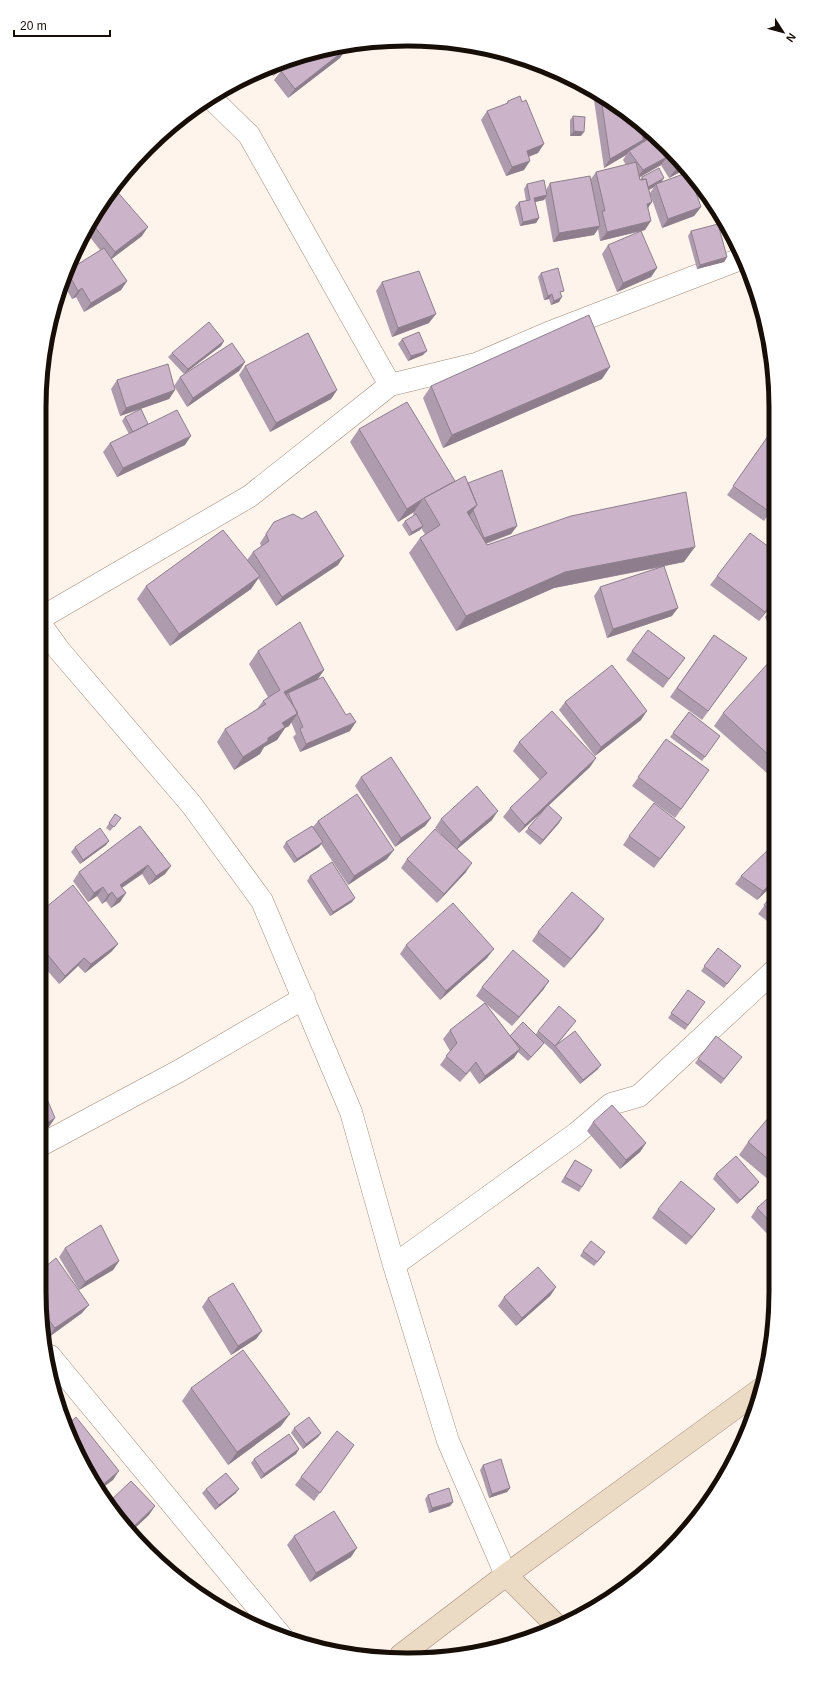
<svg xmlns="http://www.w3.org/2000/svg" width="815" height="1699" font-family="Arial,sans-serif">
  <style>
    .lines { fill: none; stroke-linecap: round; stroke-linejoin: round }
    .street-casing { stroke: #a38b79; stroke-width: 23 }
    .secondary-casing { stroke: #a38b79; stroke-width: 23 }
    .street { stroke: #fff; stroke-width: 22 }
    .secondary { stroke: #ebdac4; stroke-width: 22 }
    .wall { fill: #af9bae; fill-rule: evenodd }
    .shaded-wall { fill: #8e7e8d }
    .building { fill: #cbb4ca; stroke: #8e7e8d }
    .rim { fill: none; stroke: #160e07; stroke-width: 5 }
  </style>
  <rect width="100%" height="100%" fill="#fff4ec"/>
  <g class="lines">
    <g class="street-casing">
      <path id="street" d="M210,97l39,38 141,250
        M39,619l211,-123 140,-111 86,-21 72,-31 195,-75
        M39,622l20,28 132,154 71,97 89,211 43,153 54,176 58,134
        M39,1146l140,-75 125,-73
        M394,1265l183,-132 34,-29 28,-8 136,-126
        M50,1356l232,281"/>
    </g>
    <g class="secondary-casing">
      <path id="secondary" d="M506,1575l51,51
        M401,1655l105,-80 255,-186"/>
    </g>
    <use href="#street" class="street"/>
    <use href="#secondary" class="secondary"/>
  </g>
  <path class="wall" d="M336,46l10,3 -6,9 -52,40 -14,-18 7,-9 2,-2 -10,7 -6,-9z
    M598,95l34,20 19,20 -3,4 36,31 -15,8 -8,-13 -22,13 1,2 2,-3 19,5 40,25 -7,9 -32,12 -12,-34 -5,36 -45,11 -2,-12 -4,6 -41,7 -8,-44 -1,2 -9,2 4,16 -3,5 -16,3 -5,-19 4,-5 7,-1 -2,-12 3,-5 19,6 4,-7 41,-4 5,-7 30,-7 -3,-5 3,-5 -22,13 -10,-68zM654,187l-4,6 -1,-3z
    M508,101l14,1 16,51 -9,4 -5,13 -18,6 -25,-56 6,-9 19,-7z
    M573,116l8,20h-11v-16z
    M101,203l41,33 -31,23 16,22 -6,9 -37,22 -8,-15 -4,2 -10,-17 2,-6 3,-5 33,-21 -14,-18z
    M691,231l36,26 -3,5 -27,7 -9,-33z
    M608,245l49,23 -6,9 -34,15 -15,-38z
    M541,273l20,22 -2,7 -8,3 -2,-6 -5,1 -6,-23z
    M382,282l47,41 -37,14 -16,-46z
    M402,339l21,16 -15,6 -10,-17z
    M224,341l-3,5 -37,28 -16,-17 4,-4z
    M245,362l-6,9 -52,36 -13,-21 6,-9z
    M245,366l92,24 -6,9 -61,33 -31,-57z
    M602,379l-159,69 -20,-50 8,-12z
    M117,380l58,10 -6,9 -49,17 -9,-27z
    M125,417l23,7 37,21 -68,32 -14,-25 7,-9 19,-9 -7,-13z
    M359,429l94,54h15l49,43 -6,8 -25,10 1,1 197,17 -20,4 8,50 -65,22 -13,-42 6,-9 62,-20 -108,21 -98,43 -47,-78 11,-15 5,-4 -4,-6 -1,2 -11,6 -7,-11 3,-4 9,-5 -1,-2 1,-2 -16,10 -48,-80z
    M773,429v79l-9,13 -37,-26z
    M274,522l64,43 -62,41 -18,-28 -7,11 -81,57 -33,-47 9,-13 101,-26 6,-8 8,-6 -1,-3z
    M717,576l57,26 -15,19 -49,-36z
    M774,608v28l-9,-19 6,-8z
    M714,635l33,23 -45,62 -32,-23z
    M258,651l66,19 -6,9 32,52 -50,21 -7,-15 3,-3 -5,-12 -2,4 -4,2 -8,12 -13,7 -4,7 -26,16 -17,-28 8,-13 32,-20 6,-8 5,-4 -19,-33z
    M632,651l53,7 -22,30 -37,-28z
    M774,665v102l-6,7 -54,-48 9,-13z
    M565,702l76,18 -46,36 -36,-46z
    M689,712l31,24 -18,25 -32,-24z
    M666,739l43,31 -34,48 -43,-32z
    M519,742l77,16 -6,9 -42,39 14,12 -3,5 -19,22 -15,-13 17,-20 -23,21 -16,-16 7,-9 30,-28 -27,-29z
    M361,777l70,41 -6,8 -30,21 -40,-61z
    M115,814l2,9 -7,8 -4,-3z
    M441,819l51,1 -35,29 9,23 -29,31 -36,-35 6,-9 34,-25 -6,-6z
    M318,821l69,38 -39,26 -27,-41 -2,3 -25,16 -11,-16 3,-5 27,-15z
    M140,826l31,40 -6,8 -16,11 -7,-11 -20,14 4,5 -6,9 -9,6 -5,-7 -4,3 -5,-8 -9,6 -15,-21 6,-9z
    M685,827l-31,41 -31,-23 6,-9z
    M106,845l-26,19 -9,-12 4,-5z
    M310,876l42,26 -22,14 -23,-35z
    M741,876l34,7 -18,17 -22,-16z
    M775,892v35l-17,-13z
    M39,913l79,31 -7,8 -26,21 -7,-7 -19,18 -20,-23z
    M598,928l-34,40 -32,-27 6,-9z
    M406,945l81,13 -47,42 -40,-46z
    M718,948l23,18 -17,22 -23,-17z
    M775,980v14l-6,-5z
    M549,981l-6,9 -31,36 -26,-22 24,32 26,-2 2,-3 35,-6 -16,20 41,24 -18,15 -28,-34 -8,-7 -16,18 -10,-9 -4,6 -35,26 -9,-13 -10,11 -20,-17 10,-14 -7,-12 7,-9 35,-27 -9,-7 6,-9z
    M688,990l17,12 -20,28 -17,-12z
    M698,1059l41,2 -18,23 -26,-21z
    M775,1110l1,76 -37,-31 9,-13z
    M593,1122l53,21 -6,9 -20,17 -33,-38z
    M575,1160l7,27 -3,5 -18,-10z
    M716,1174l43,8 -3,4 -19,18 -24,-25z
    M776,1191v52l-25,-26 6,-9z
    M658,1209h57l-6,8 -23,28 -34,-27z
    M65,1248l54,13 -6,9 -34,20 -20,-33z
    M583,1251l19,6 -8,9 -14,-10z
    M556,1287l-6,9 -34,30 -18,-20 6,-9z
    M39,1292l43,21 -33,24 -3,-4z
    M208,1298l54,33 -6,8 -25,16 -29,-48z
    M191,1388l90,38 -53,39 -46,-64z
    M294,1428l27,5 -3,4 -15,12 -12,-16z
    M354,1445l-40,56 -19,-16 6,-8z
    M299,1449l-3,5 -35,25 -10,-16 3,-4z
    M483,1465l27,23 -3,4 -18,6 -9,-28z
    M206,1489l30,4 -21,17 -13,-17z
    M428,1495l25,7 -3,4 -21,7 -4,-14z
    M294,1536l57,21 -41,25 -23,-37z"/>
  <path class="shaded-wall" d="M346,49l-6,9 -52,40 7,-9z
    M289,60l-6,9 -10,7 7,-9z
    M574,131l10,1 -3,4h-11z
    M164,133l-7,9 -16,12 6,-7z
    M650,134l1,1 -5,7 -5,1 -4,6 -8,2 -3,4 -22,13 6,-9 33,-24z
    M544,144l-6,9 -18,6 7,-8z
    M145,154l-6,9 -12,9 8,-11z
    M667,157l-6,8 -25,14 7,-9z
    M530,161l-6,9 -18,6 6,-9z
    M682,166l3,2 -1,2 -15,8 7,-9z
    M664,178l-3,5 -5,1 -2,3 -9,5 3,-5z
    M547,195l-3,5 -13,3 3,-5z
    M652,202l-6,9 1,-7z
    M701,207l-7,9 -32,12 6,-9z
    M539,218l-3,5 -16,3 3,-4z
    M651,221l-6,9 -45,11 7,-9z
    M600,226l-6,9 -41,7 6,-9z
    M148,227l-6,9 -33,25 6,-9z
    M727,257l-3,5 -27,7 3,-4z
    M657,268l-6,9 -34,15 6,-9z
    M127,281l-6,9 -37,22 7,-9z
    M82,288l-6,9 -4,2 6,-8z
    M552,294l-3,5 -5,1 4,-4z
    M562,297l-3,5 -8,3 3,-4z
    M436,314l-7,9 -37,14 6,-9z
    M224,341l-3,5 -37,28 4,-5z
    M427,351l-4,4 -15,6 3,-5z
    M245,362l-6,9 -52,36 6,-9z
    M610,367l-8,12 -159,69 9,-13z
    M175,390l-6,9 -49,17 6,-8z
    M337,390l-6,9 -61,33 6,-9z
    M191,436l-6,9 -68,32 6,-9z
    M423,499l-9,13 -16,10 9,-13z
    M477,505l-11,16 1,-9z
    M423,526l-3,4 -11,6 3,-4z
    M517,526l-6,8 -33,12 6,-8z
    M695,547l-11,15 -130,26 -98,43 10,-15 99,-44z
    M344,556l-6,9 -62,41 6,-9z
    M260,576l-9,13 -81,57 9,-12z
    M774,601v1l-15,19 6,-9z
    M678,608l-6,8 -65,22 6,-9z
    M324,670l-9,13 -27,10 -4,6v-7z
    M647,711l-6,9 -46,36 6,-9z
    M298,713l-9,13 -4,2 -8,12 -13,7 -4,7 -26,16 9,-13 25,-19 14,-15z
    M356,722l-6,9 -50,21 6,-8z
    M596,758l-6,9 -71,66 6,-8z
    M774,765v2l-6,7z
    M498,811l-6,9 -37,31 6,-9z
    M431,818l-6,8 -30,21 6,-9z
    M562,818l-3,5 -19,22 3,-5z
    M109,841l-3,4 -26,19 3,-4z
    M323,842l-4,5 -25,16 3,-4z
    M394,850l-7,9 -39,26 6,-9z
    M472,863l-6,9 -29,31 7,-9z
    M148,865l-6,9 -28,19 6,-8z
    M171,866l-6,8 -16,11 7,-9z
    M775,880v3l-18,17 6,-9z
    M103,887l-6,9 -9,6 6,-9z
    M112,892l-6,9 -4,3 6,-9z
    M126,893l-6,9 -9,6 6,-9z
    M355,898l-3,4 -22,14 3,-4z
    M604,919l-6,9 -34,40 7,-9z
    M118,944l-7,8 -26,21 6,-9z
    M494,949l-7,9 -47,42 6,-9z
    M84,958l-6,8 -19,18 6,-8z
    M549,981l-6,9 -31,36 7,-9z
    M544,1043l-3,4 -13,14 3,-4z
    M520,1049l-6,9 -35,26 6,-8z
    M601,1065l-3,4 -18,15 3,-4z
    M55,1118l-6,9 -10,6v-5z
    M646,1143l-6,9 -20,17 6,-9z
    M759,1182l-3,4 -19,18 3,-4z
    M715,1209l-6,8 -23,28 6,-8z
    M119,1261l-6,9 -34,20 6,-8z
    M556,1287l-6,9 -34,30 6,-8z
    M89,1305l-7,8 -33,24 6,-9z
    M262,1331l-6,8 -25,16 7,-9z
    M290,1414l-9,12 -53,39 9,-13z
    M321,1433l-3,4 -15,12 3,-5z
    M299,1449l-3,5 -35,25 3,-5z
    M119,1471l-6,9 -12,9 -1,-2z
    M510,1488l-3,4 -18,6 3,-4z
    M239,1489l-3,4 -21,17 4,-5z
    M453,1502l-3,4 -21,7 3,-5z
    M155,1506l-6,9 -17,16 -2,-1z
    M357,1548l-6,9 -41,25 6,-9z"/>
  <path class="building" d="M342,45l4,4 -51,40 -14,-18 10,-8 -1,-3 46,-14z
    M289,60l-9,7 -3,-3z
    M520,96l2,6 4,-2 18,44 -17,7 3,10 -18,6 -25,-56 21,-8v-2z
    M601,98l31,17 18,19 -7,1v5l-33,19z
    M573,116l12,1 -1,15 -10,-1z
    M653,136l29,30 -6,3 -9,-12 -24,13 -14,-19z
    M143,152l2,2 -10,7z
    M636,162l4,18 6,-1 6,23 -5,2 4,17 -44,11 -5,-21h3l-9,-39z
    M659,168l5,10 -16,9 -2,-8 -3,1 -1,-3z
    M689,172l12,35 -33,12 -12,-35z
    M590,176l10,50 -41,7 -9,-50z
    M544,180l3,15 -13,3 5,20 -16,4 -4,-20 11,-2 -3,-16z
    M114,188l34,39 -33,25 -24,-30 10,-19z
    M718,224l9,33 -27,8 -9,-34z
    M641,231l16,37 -34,15 -15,-38z
    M104,248l23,33 -36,22 -9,-15 -4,3 -11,-20z
    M558,268l6,23 -4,1 2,5 -8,4 -2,-7 -4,2 -7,-23z
    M419,271l17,43 -38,14 -16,-46z
    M589,315l21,52 -158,68 -21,-49z
    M209,322l15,19 -36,28 -16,-16z
    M419,332l8,19 -16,5 -9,-17z
    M308,333l29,57 -61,33 -31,-57z
    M232,343l13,19 -52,36 -13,-21z
    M168,364l7,26 -49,18 -9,-28z
    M407,402l48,79 -31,17 -17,11 -48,-80z
    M141,409l7,15 -15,8 -8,-15z
    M177,410l14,26 -68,32 -13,-25z
    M773,429v79l-3,4 -37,-26z
    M502,470l15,56 -33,12 -11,-28 4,-5 -9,-22z
    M465,476l12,29 -10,7 20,33 84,-29 115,-24 9,55 -130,25 -99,44 -46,-78 20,-13 -16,-27z
    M316,511l28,45 -62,41 -29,-45 16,-11 -3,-7 8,-12 19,-8 9,5z
    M416,514l7,12 -11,6 -7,-11z
    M223,530l37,46 -81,58 -33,-48z
    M750,533l23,17 1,51 -9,11 -48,-36z
    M664,566l14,42 -65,21 -13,-42z
    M774,608v6l-3,-5z
    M300,622l24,48 -40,22 14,21 -16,10 3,4 -17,11v3l-25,16 -18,-28 41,-25 -3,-3 17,-11 -22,-39z
    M648,630l37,28 -16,21 -37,-28z
    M714,635l33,23 -39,53 -31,-23z
    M770,661l4,4v95l-51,-47z
    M612,665l35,46 -46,36 -36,-45z
    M323,677l23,38 4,-2 6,9 -50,22 -6,-15 3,-2 -15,-34z
    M552,711l44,47 -71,67 -15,-17 37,-35 -28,-31z
    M689,712l31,24 -15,21 -32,-24z
    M666,739l43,31 -28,39 -43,-32z
    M391,757l40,61 -30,20 -40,-61z
    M477,786l21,25 -37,31 -20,-23z
    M357,794l37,56 -40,26 -36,-55z
    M654,803l31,24 -25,32 -31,-23z
    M548,805l14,13 -19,22 -15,-12z
    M115,814l6,4 -7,9 -5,-4z
    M140,826l31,40 -15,10 -8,-11 -28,20 6,8 -9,6 -5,-7 -4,3 -5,-8 -9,6 -15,-21z
    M312,826l11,16 -26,17 -11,-17z
    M100,828l9,13 -26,19 -8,-13z
    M435,829l37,34 -28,31 -37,-35z
    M774,844l1,36 -12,11 -22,-15z
    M332,862l23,36 -22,14 -23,-36z
    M73,885l45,59 -27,20 -7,-6 -19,18 -26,-32v-31z
    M572,892l32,27 -33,40 -33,-27z
    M775,892v22l-11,-9z
    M453,903l41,46 -48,42 -40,-46z
    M718,948l23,18 -14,18 -23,-18z
    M513,950l36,31 -30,36 -37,-30z
    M775,980v7l-3,-3z
    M688,990l17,12 -17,23 -17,-12z
    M485,1003l35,46 -35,27 -9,-14 -10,12 -20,-18 11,-13 -7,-13z
    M559,1006l17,15 -21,25 20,-15 26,34 -18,15 -28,-34 -17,-15z
    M523,1022l21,21 -13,14 -21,-21z
    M716,1036l26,21 -18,22 -26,-20z
    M39,1080l16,38 -16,10z
    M612,1105l34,38 -20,17 -33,-38z
    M775,1110l1,56 -28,-24z
    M736,1156l23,26 -19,18 -24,-26z
    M575,1160l17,10 -10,17 -17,-10z
    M681,1181l34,28 -23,28 -34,-28z
    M776,1191v37l-19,-20z
    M101,1225l18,36 -34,21 -20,-34z
    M591,1241l14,11 -8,10 -14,-11z
    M56,1258l33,47 -34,23 -13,-17 -3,-19v-20z
    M538,1267l18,20 -34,31 -18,-21z
    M233,1283l29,48 -24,15 -30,-48z
    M243,1350l47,64 -53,38 -46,-64z
    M76,1417l43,54 -19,16 -33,-62z
    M309,1417l12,16 -15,11 -12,-16z
    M337,1431l17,14 -34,48 -19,-16z
    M289,1434l10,15 -35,25 -10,-15z
    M501,1459l9,29 -18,6 -9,-29z
    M226,1473l13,16 -20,16 -13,-16z
    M131,1481l24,25 -25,24 -15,-14 -7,-13z
    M449,1488l4,14 -21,6 -4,-13z
    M334,1511l23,37 -41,25 -22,-37z"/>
  <path d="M0 0H815V1699H0ZM407 46H408A361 361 0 0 1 769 407V1292A361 361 0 0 1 408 1653H407A361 361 0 0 1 46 1292V407A361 361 0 0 1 407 46Z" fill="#fff" fill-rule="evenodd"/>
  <path class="rim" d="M407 46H408A361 361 0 0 1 769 407V1292A361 361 0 0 1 408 1653H407A361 361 0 0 1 46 1292V407A361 361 0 0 1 407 46Z"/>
  <g transform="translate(783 32) rotate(126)" stroke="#ffffff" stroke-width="3" paint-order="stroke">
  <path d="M0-3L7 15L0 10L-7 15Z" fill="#160e07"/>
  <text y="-6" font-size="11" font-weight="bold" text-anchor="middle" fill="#160e07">N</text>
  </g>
  <path d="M14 30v6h96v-6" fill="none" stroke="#160e07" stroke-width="2"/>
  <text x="20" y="30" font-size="12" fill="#160e07" stroke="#ffffff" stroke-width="3" paint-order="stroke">20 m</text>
</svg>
